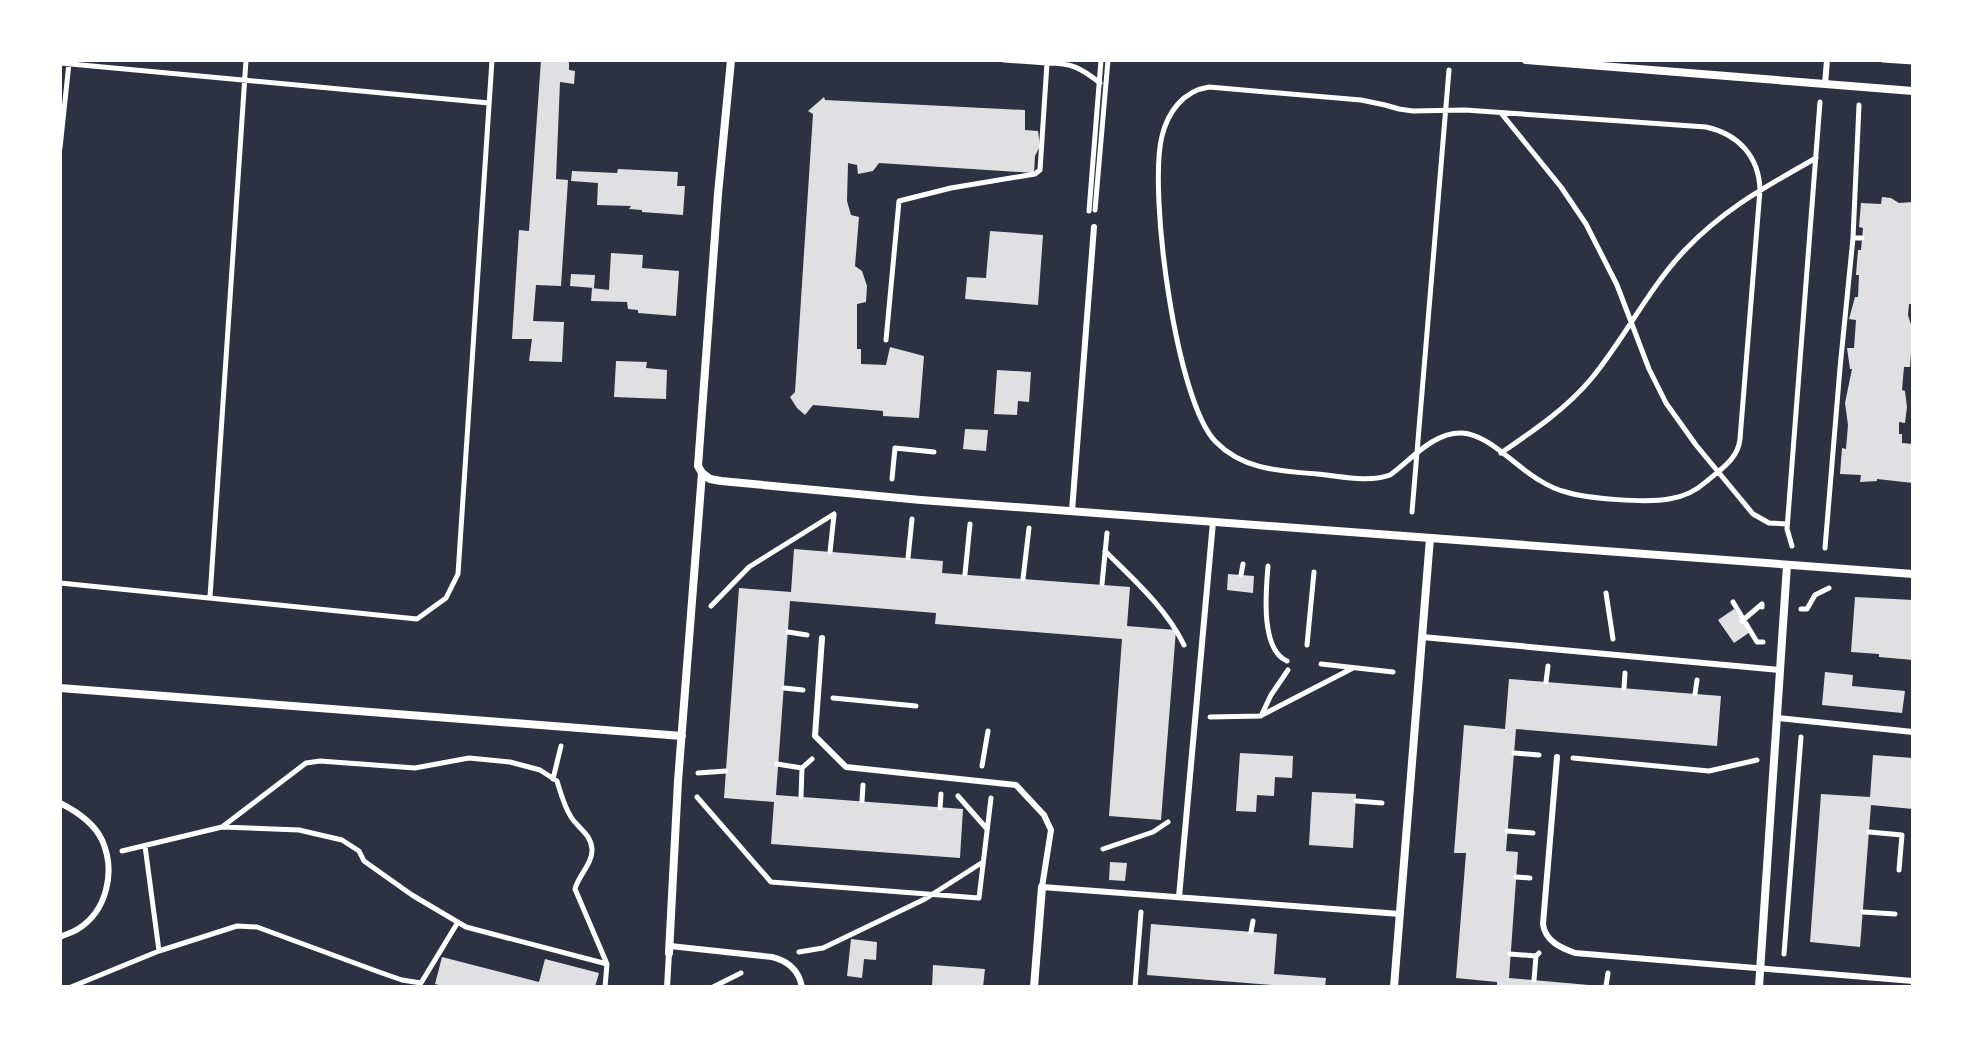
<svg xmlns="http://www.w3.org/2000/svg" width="1973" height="1047" font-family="Quicksand,sans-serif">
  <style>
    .building { fill: #e0e0e3 }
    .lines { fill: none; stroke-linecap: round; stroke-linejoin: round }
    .path { stroke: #fff; stroke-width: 5 }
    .service { stroke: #fff; stroke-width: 6 }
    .minor { stroke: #fff; stroke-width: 8 }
  </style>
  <rect width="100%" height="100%" fill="#2d3142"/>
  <path class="building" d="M541,60h28v10l6,1 -1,13 -14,-2 -4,97 12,1 -7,106 -25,-1 -3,36 31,1 -2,40 -33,-1 3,-22h-20l7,-109 10,1z
    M824,97l1,3 200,10v20l13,1 2,15 -5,10 -1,17 -155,-10 -6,8 -15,3 -1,-9 -9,-2 -1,38 4,14 8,2 -4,49 7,5 5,15 -1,16 -9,2v45h4v15l25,1 4,-18 34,9 -5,62 -36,-2v-5l-70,-6 -8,10 -8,-7 -7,-11 5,-5 18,-278 -5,-3z
    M618,169l60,3 -1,14h8l-2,29 -41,-3v-2l-13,-1 2,-3 -34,-1 1,-22 -27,-2 1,-10 45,2z
    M1882,197l9,1 8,5 14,-1v102h-4l-1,11 4,13v10l-2,29h-6l-2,23 3,1 2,16 -2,16 -6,-1v12h3v9l11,1v39l-36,-4v2l-17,1 1,-7 -21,-1 2,-26 4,1 2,-24 -3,-22 7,-34h-2l-3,-21h7l2,-28 -7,-1 6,-22h3l1,-22h-3l2,-25h3l2,-22 -4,-1 2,-24 20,1z
    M990,231l53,4 -5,70 -73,-6 2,-22 19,1z
    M611,253l32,2 -1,13 37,3 -3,45 -38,-3v-3l-10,-1 -1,-7 -36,-1 1,-13 17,2z
    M571,274l24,1 -1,13 -24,-2z
    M616,361l31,1 -1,6 21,2 -1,29 -52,-2z
    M997,370l34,2 -2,30 -11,-1 -1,14 -23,-1z
    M965,429l23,1 -2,21 -23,-2z
    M794,549l149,12 -1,12 188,14 -3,39 49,4 -15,190 -52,-4 13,-177 -187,-15 1,-11 -146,-12 -14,194 187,14 -3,49 -189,-14 3,-42 -50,-4 15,-210 52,4z
    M1228,574l26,2 -1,17 -26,-3z
    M1855,597l58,3v60l-34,-3v-3l-28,-2z
    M1734,609l16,23 -16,11 -16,-23z
    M1825,672l28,3 -1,11 53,5 -3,22 -80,-8z
    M1509,679l212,17 -4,50 -201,-17 -10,122 12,1 -9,126 80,7v2h-92v-5l-41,-4 10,-125h-12l10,-128 41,4z
    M1240,753l53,3 -1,22 -17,-1 -1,19 -17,-1 -1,17 -20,-1z
    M1873,755l40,3v51l-42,-4 -11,142 -50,-5 11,-148 49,3z
    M1312,792l44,2 -3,54 -44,-3z
    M1110,862l17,1 -2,18 -16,-1z
    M1151,924l126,10 -3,40 52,4 -1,9h-52v-2l-126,-10z
    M851,939l26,3 -1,18 -12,-1 -2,19 -15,-2z
    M442,957l97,25 6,-23 54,14 -4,14h-149l-11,-3z
    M933,965l52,4 -2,18h-51z"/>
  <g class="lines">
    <path class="path" d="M1004,60l43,3
      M1883,60l30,2
      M60,63l429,40
      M1209,87l152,13 24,5 14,4 14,2 52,-1 241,17c32,7 53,29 54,63l-20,249c-2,20 -19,30 -33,42 -10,9 -24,16 -38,18 -22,4 -81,0 -103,-7 -9,-2 -19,-7 -27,-12 -23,-13 -51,-46 -77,-47 -29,-1 -51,27 -72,42 -22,8 -50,1 -73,-1 -36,-3 -74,-4 -101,-32 -40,-39 -68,-251 -54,-306 6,-24 21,-45 47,-49z
      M1859,105l-6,133h9
      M1501,113l60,74 25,37 31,61 32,84 17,34 30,42 57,69 16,9 18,1
      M60,148l9,-85 4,-3
      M1095,210l13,-150
      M1089,211l12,-151
      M886,340l13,-139 52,-13 84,-14 5,-4 7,-107c25,0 34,5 53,20
      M1501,453c32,-22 65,-44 90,-74 34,-41 57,-90 94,-129 40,-42 82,-64 131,-92
      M892,479l3,-31 39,4
      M1412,512l37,-442
      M1792,546l-5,-17 33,-427
      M1825,548l15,-180 13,-130
      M1105,551c28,28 61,57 79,94
      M830,552l4,-37
      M908,558l4,-39
      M1268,566c-2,25 -8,83 19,95
      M965,574l5,-50
      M1241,575l2,-11
      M1023,579l6,-51
      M60,583l357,36 29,-21 12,-24 34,-514
      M1102,584l5,-51
      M1606,593l7,46
      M210,597l36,-537
      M1733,602l24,40h6
      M711,606l38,-39 85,-53
      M1801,609h6l8,-14 14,-7
      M1742,621l20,-17v3
      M788,632l19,3
      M1307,645l7,-73
      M1321,664l72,8
      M1546,682l2,-16
      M784,688l19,2
      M1624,688l1,-15
      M1695,694l2,-14
      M833,698l83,8
      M1262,715l91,-47
      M1210,717l51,-1 10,-21 17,-25
      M1514,753l25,2
      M1573,758l136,13 48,-11
      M777,764l25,4 10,-9
      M982,766l6,-35
      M698,773l28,-2
      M553,779l8,-33
      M958,796l29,33
      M697,797l74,85 208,16 12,-100
      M801,797l1,-29
      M862,801l1,-16
      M1356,801l26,2
      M940,808l1,-14
      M222,827l84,-64 14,-2 95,7 54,-10 41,4 30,8 17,11c4,13 7,25 14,36 7,11 20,17 21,32 1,14 -14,27 -17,40l32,75
      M1507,831l26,2
      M1869,832l33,3 -3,35
      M145,846l14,105
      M1103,849l50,-17 15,-10
      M122,851l100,-24 77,3 43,10 17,11 5,10 48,34 54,32 141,37 -2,23
      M1516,877l14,1
      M1863,912l32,2
      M1251,932l2,-11
      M799,952l24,-4 102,-49 58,-37
      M1510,954l26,2 3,-3
      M1784,954l17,-217
      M1534,980l2,-24
      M1606,986l2,-13
      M71,987l88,-36 78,-25 20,1 122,45 23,8 19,3 37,-61
      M713,987l28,-14
      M1135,987l6,-75"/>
    <path class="service" d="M1825,84l2,-24
      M1072,511l22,-284
      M1422,637l358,33
      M822,638l-7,98 31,31 170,18 28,30 7,15 -9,57 358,27
      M1777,718l136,14
      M1557,757l-14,167c2,17 18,24 32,29l338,28
      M60,803c16,8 34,20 42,37 14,31 5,71 -24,89 -6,4 -12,5 -18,8
      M1179,897l34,-375
      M670,946l102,11c16,4 27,14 30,30
      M667,987l2,-34"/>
    <path class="minor" d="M1526,60l387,31
      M702,473l8,6 11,2 200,19 992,74
      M60,688l622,48
      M669,953l9,-172 24,-308 -4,-7 20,-272 13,-134
      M1034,987l8,-100
      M1394,987l36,-449
      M1759,987l28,-422"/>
  </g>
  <rect width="1973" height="1047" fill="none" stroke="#ffffff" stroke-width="124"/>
</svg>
